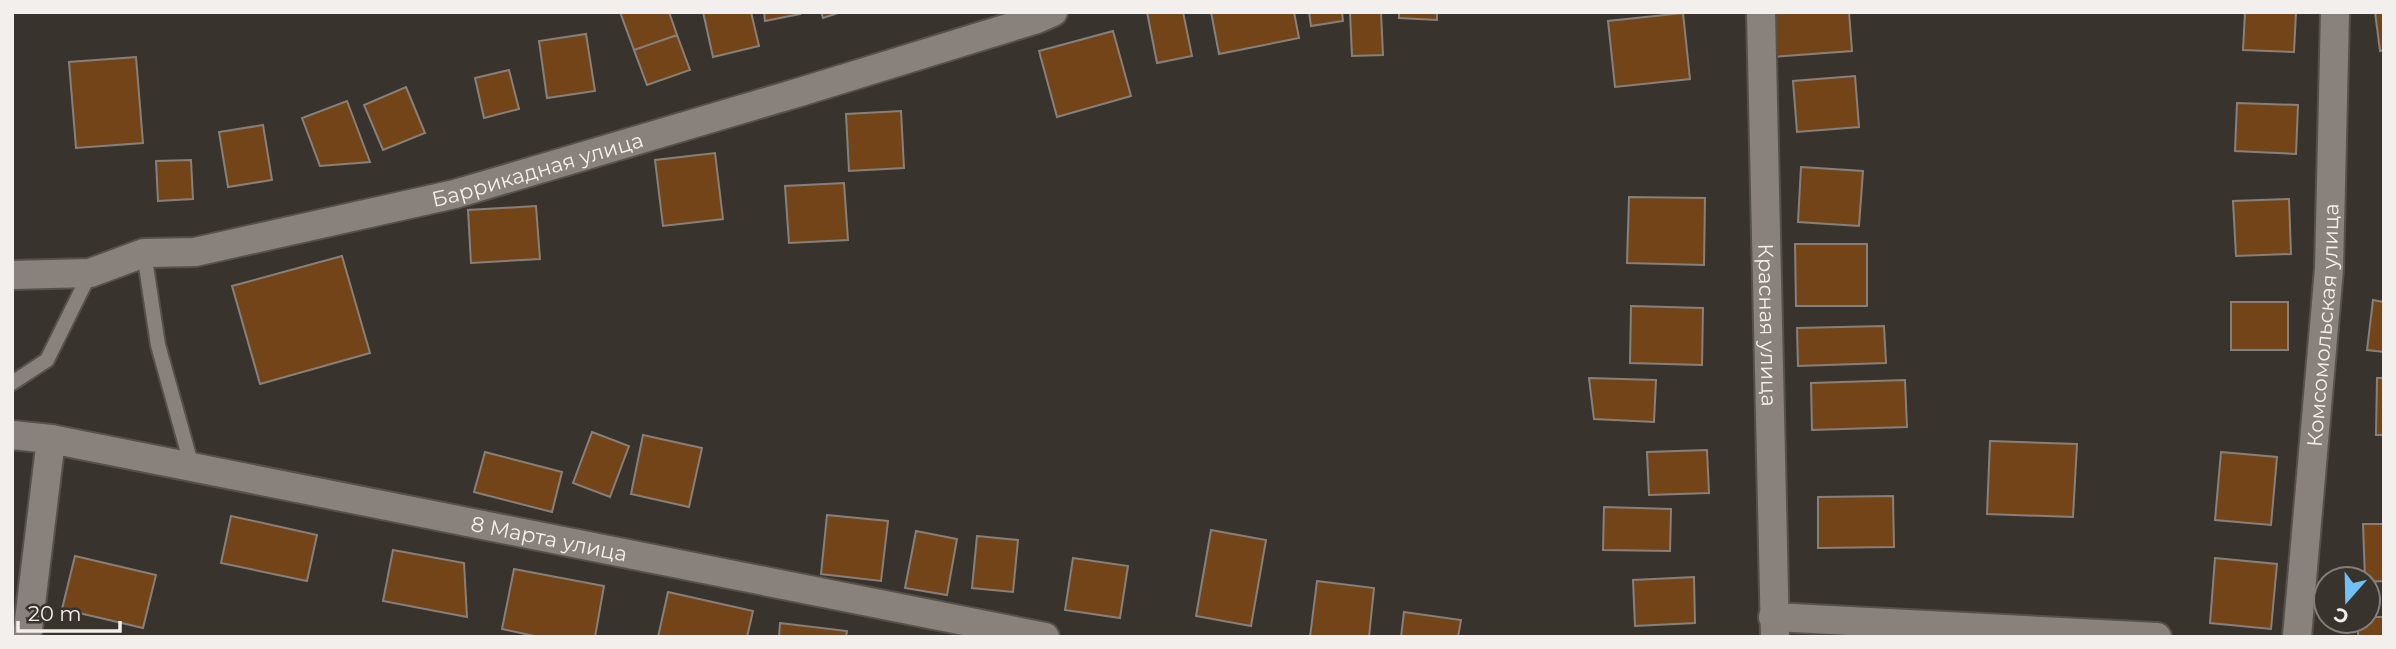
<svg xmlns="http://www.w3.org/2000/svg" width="2396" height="649" font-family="Montserrat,sans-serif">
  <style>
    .building { fill: #744419; stroke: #87807a; stroke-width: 2 }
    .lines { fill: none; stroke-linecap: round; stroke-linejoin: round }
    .lane-casing { stroke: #57514e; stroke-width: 18 }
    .street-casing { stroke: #57514e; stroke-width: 32 }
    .lane { stroke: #89827c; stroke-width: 14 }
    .street { stroke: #89827c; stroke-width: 28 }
    .labels { text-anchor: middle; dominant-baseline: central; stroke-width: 7; stroke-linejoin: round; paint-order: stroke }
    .street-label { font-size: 21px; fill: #f3efec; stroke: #39332e }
  </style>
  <rect width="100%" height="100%" fill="#39332e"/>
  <path class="building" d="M620,12h49l8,23 -43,15z
    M703,12h48l8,34 -46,11z
    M764,12h35l1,2 -35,7z
    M821,12h20l-18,6z
    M1147,12h36l9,44 -35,7z
    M1211,12h83l5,26 -80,16z
    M1309,12h33l1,9 -32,5z
    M1350,12h31l2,43 -31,1z
    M1399,12h38v8l-38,-2z
    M1769,12h80l3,39 -80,6z
    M2245,12h51l-2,40 -51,-2z
    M2375,12h9v38l-4,1z
    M1683,13l7,66 -75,8 -7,-66z
    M1113,31l18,65 -74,21 -18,-66z
    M586,34l9,57 -48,7 -8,-57z
    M677,35l13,35 -43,15 -13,-35z
    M136,57l7,86 -67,5 -7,-86z
    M509,70l10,39 -35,9 -9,-40z
    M1855,76l4,51 -62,5 -4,-51z
    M406,87l19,46 -42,17 -19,-45z
    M347,101l23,61 -50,4 -18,-48z
    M2237,103l61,2 -2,49 -61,-3z
    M901,111l3,57 -55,3 -3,-57z
    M263,125l9,55 -44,7 -9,-55z
    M715,153l8,66 -60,7 -8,-66z
    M191,160l2,39 -35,2 -2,-40z
    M1801,167l62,4 -4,55 -61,-4z
    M844,183l4,57 -59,3 -4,-57z
    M1629,197l76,1 -1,67 -77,-2z
    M2289,199l2,55 -55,2 -3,-55z
    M536,206l4,53 -69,4 -3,-53z
    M1795,244h72v62h-71z
    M342,256l28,97 -110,31 -28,-98z
    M2373,300l11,2v50l-17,-2z
    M2231,302h57v48h-57z
    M1631,306l72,2 -1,57 -72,-2z
    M1884,326l2,37 -88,3 -1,-38z
    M1589,378l67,2 -2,42 -60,-3z
    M2377,378h7v57h-8z
    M1905,380l2,47 -95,3 -1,-47z
    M592,432l37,14 -19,51 -37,-14z
    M643,435l59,13 -13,59 -58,-13z
    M1990,441l87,3 -4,73 -86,-3z
    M1707,450l2,43 -60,2 -2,-43z
    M485,452l77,20 -10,40 -78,-20z
    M2221,452l56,5 -6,68 -56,-5z
    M1893,496l1,51 -76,1v-51z
    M1604,507l67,2 -1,42 -67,-1z
    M827,515l61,6 -7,60 -60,-7z
    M231,516l86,19 -10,46 -86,-18z
    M2363,524h21v57l-16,1v-3h-3z
    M1211,530l55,10 -15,86 -55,-10z
    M916,531l41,8 -10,56 -42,-7z
    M977,536l41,4 -5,52 -41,-4z
    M393,550l71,13 3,54 -84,-16z
    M75,556l81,19 -13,53 -81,-19z
    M1073,558l55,8 -8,52 -55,-8z
    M2215,558l62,6 -6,65 -61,-6z
    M514,569l90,17 -9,51h-56l-37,-8z
    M1694,577l1,46 -60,3 -2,-46z
    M1317,581l57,7 -5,49h-59z
    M668,592l85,19 -6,26h-89z
    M1404,612l57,8 -3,17h-57z
    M2368,617h16v20h-26v-16h10z
    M780,623l67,8 -1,6h-67z"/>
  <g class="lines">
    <g class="lane-casing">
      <path id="lane" d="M144,253l14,92 34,122
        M12,383l35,-23 43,-87"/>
    </g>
    <g class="street-casing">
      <g id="street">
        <path id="s1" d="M1761,12l14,625"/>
        <path id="s2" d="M12,275l78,-2 54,-20 51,-1 260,-58 345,-102 237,-73 16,-7"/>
        <path d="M12,435l39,4 -24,198"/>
        <path id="s3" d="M51,439l994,198"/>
        <path d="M1773,617l384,20"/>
        <path id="s4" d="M2297,637l32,-368 6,-257"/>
      </g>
    </g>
    <use href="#lane" class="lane"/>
    <use href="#street" class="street"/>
  </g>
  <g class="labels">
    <g class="street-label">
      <text stroke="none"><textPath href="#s2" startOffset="539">Баррикадная улица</textPath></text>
      <text stroke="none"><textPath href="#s1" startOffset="313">Красная улица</textPath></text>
      <text stroke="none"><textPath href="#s4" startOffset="313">Комсомольская улица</textPath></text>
      <text stroke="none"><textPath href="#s3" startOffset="508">8 Марта улица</textPath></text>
    </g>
  </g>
  <rect width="2396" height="649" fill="none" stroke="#f3efec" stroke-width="28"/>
  <g transform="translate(2347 600) rotate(200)"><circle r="33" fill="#39332e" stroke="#837e7a" stroke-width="2"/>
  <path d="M0-5L12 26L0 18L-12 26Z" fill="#72c1f5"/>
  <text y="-10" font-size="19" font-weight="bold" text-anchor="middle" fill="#f3efec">С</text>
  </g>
  <path d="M18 621v10h102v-10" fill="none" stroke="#f3efec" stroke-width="3.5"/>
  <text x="28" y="621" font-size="21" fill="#f3efec" stroke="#39332e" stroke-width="5" paint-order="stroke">20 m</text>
</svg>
